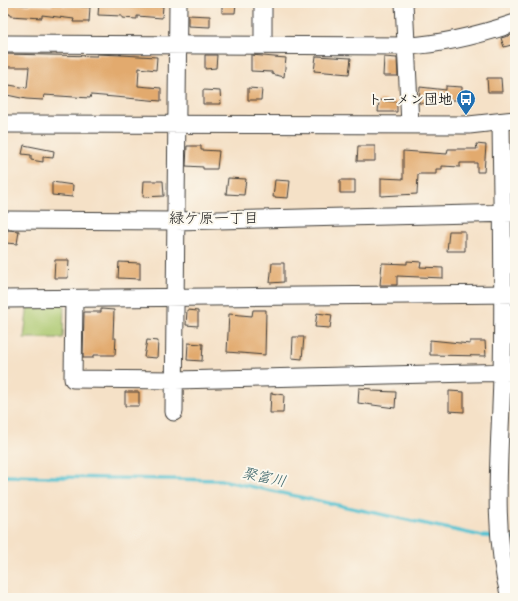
<svg xmlns="http://www.w3.org/2000/svg" width="518" height="601" font-family="Sriracha,'Klee One',sans-serif">
  <style>
    .green { fill: #acc86f; stroke: #647246 }
    .lines { fill: none; stroke-linecap: round; stroke-linejoin: round }
    .stream { stroke: #58c3d2; stroke-width: 3.5 }
    .building { fill: #e2aa6e }
    .minor-casing { stroke: #3d3a36; stroke-width: 19 }
    .minor { stroke: #fff; stroke-width: 17 }
    .labels { text-anchor: middle; dominant-baseline: central; stroke-width: 4; stroke-linejoin: round; paint-order: stroke }
    .poi-label { font-size: 14px; font-weight: bold; fill: #1c1c1c; stroke: #fbf7ec; text-anchor: end }
    .neighbourhood-label { font-size: 15px; fill: #1c1c1c; stroke: #fbf7ec }
    .water-label { font-size: 15px; font-style: italic; fill: #345f65; stroke: #fbf7ec }
  </style>
  <rect width="100%" height="100%" fill="#fbf7ec"/>
  <filter id="ink" filterUnits="userSpaceOnUse"><feTurbulence type="fractalNoise" baseFrequency=".025" numOctaves="2"/><feDisplacementMap in="SourceGraphic" scale="8" xChannelSelector="R" yChannelSelector="G"/><feConvolveMatrix kernelMatrix="1 2 1 2 8 2 1 2 1" color-interpolation-filters="sRGB"/></filter>
  <filter id="wash" filterUnits="userSpaceOnUse"><feTurbulence type="fractalNoise" baseFrequency=".012" numOctaves="4" result="noise"/><feDisplacementMap in="SourceGraphic" scale="16" xChannelSelector="R" yChannelSelector="G"/><feGaussianBlur stdDeviation="0.9" result="paint"/><feColorMatrix in="noise" values="0 0 0 0 0 0 0 0 0 0 0 0 0 0 0 0 0 1.4 0 .05"/><feComposite in="paint" operator="in"/></filter>
  <g filter="url(#wash)">
    <rect width="100%" height="100%" fill="#f5e1c7"/>
    <path class="green" d="M28,303l36,1 -1,34h-39z"/>
    <g class="lines">
      <path class="stream" d="M3,476l218,4 261,56 14,1
        M504,538l11,1"/>
    </g>
    <g id="blocks">
      <path class="building" d="M52,3h11v3l27,1 -1,15h-16l1,-3 -32,-4v3l-32,-2v-2h-7v-10l49,2z
        M99,3l64,3 -1,12 -25,-2v3l-15,-1v-2l-24,-1z
        M222,3h14l-1,10h-13z
        M188,15l22,1v11l-22,-1z
        M515,34v10l-11,3 -3,-9z
        M3,54l94,2v-2l24,1 36,2 -1,13 -17,-2 -1,18 23,2v13l-70,-6 -1,3 -46,-3 -1,5 -17,-1 -19,-4 2,-10 18,3 2,-21h-26z
        M205,55h12l-1,13 -11,1z
        M251,55l35,3 -2,19 -12,-3v-2l-21,-1z
        M316,56l35,2 -2,16 -35,-3z
        M384,57l13,1 1,18h-15z
        M487,78h14l1,14h-14z
        M446,86l16,1v13h-27v4l-16,-1 1,-16 26,3z
        M248,88l14,1 -1,11h-13z
        M203,90l17,1 1,13h-18z
        M379,100l18,2v10h-19z
        M476,144l10,1 -2,27h-7v-9h-17v4l-18,-1v3h-6v5h-18l-1,20 -36,2v-18l22,1v-28l44,3 1,-5h29z
        M24,145l30,6 -1,7 -10,-1v5l-12,-2v-5l-9,-1z
        M187,146h14v4l18,1 -2,18h-14v-2l-17,-1z
        M358,146h17v15h-18z
        M228,178l18,1 -2,16 -18,-1z
        M275,180l15,1 -2,17 -15,-1z
        M340,180h15v13h-15z
        M144,181h19l1,15 -21,1z
        M52,182l21,3 -1,12 -20,-2z
        M7,230l12,1 -2,13 -11,-1z
        M449,231h16v20h-18z
        M55,260h14l-1,18h-14z
        M407,261l14,1 -1,5 23,1v10l-46,-2v9h-17l2,-22 25,1z
        M119,262l21,1v16l-22,-1z
        M272,263h12v19l-14,1z
        M101,309l13,1 -1,28h3l-1,17h-22v3h-10l1,-46h17z
        M187,310l11,1v15l-12,-1z
        M253,310h13l-1,45 -38,-3 2,-38 23,2z
        M317,313l15,2 -2,13 -15,-1z
        M293,337h11l-2,22 -10,-1z
        M147,340l11,1 -1,17 -13,-1z
        M430,340l40,4v-3h15l1,15 -56,-1z
        M188,343l15,1 -1,17 -15,-1z
        M359,388l13,1v2l24,1 -1,16 -37,-5z
        M449,391l15,1v20l-15,-1z
        M125,392h14v14h-14z
        M271,393l13,2 -1,18h-13z"/>
    </g>
  </g>
  <g filter="url(#ink)">
    <use href="#blocks" fill-opacity="0" stroke="#3d3a36" stroke-width="1"/>
    <g class="lines">
      <g class="minor-casing">
        <path id="minor" d="M404,3l6,121
          M3,44l404,2c38,-2 72,-11 108,-23
          M263,45v-42
          M501,122c1,83 3,167 1,251 -1,74 -12,152 8,225
          M3,124l466,1 46,-5
          M3,220l172,1 340,-8
          M3,299l512,-5
          M74,299l-1,80 102,1 340,-8
          M174,412l4,-409"/>
      </g>
      <use href="#minor" class="minor"/>
    </g>
  </g>
  <defs>
    <g id="bus-pin" transform="scale(1)"><path d="M0 17L-7.5 6A9.5 9.5 0 1 1 7.5 6Z" fill="#1f6fb2" stroke="#fbf7ec"/><path d="M-5-6H5V4H4V6H2V4H-2V6H-4V4H-5ZM-3.5-4V0h7V-4ZM-3.5 1.2v1.5H-2V1.2ZM2 1.2v1.5H3.5V1.2Z" fill="#fff"/></g>
  </defs>
  <g fill-rule="evenodd">
    <use href="#bus-pin" x="466" y="99"/>
  </g>
  <g class="labels">
    <g class="poi-label">
      <text x="452" y="99">トーメン団地</text>
    </g>
    <g class="neighbourhood-label">
      <text x="214" y="218">緑ケ原一丁目</text>
    </g>
    <g class="water-label">
      <text transform="translate(264 477) rotate(12)">聚富川</text>
    </g>
  </g>
  <rect width="518" height="601" fill="none" stroke="#fbf7ec" stroke-width="16"/>
</svg>
